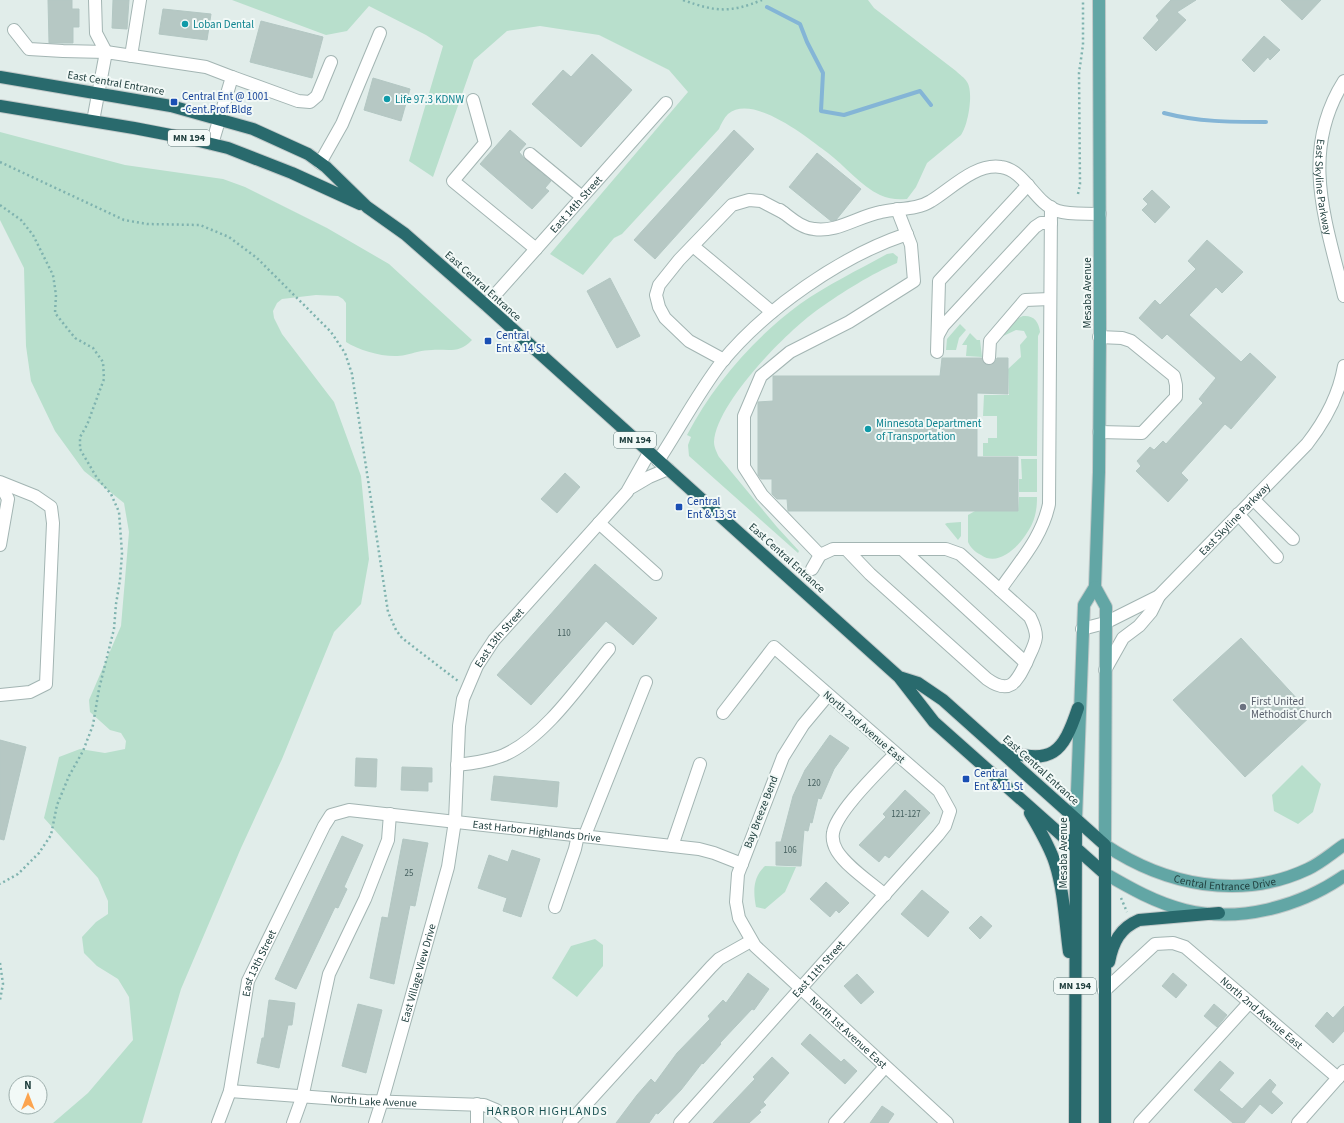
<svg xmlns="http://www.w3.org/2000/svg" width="1344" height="1123" font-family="'Source Sans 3',sans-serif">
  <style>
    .green { fill: #b8dfcc }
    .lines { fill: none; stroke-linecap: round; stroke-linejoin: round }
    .stream { stroke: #84b5d6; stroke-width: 4 }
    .building { fill: #b6c8c4; stroke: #b3c7c3 }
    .minor-casing { stroke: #a3b5b3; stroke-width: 14 }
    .major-casing { stroke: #c1c9c9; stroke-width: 14 }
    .highway-casing { stroke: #c1c9c9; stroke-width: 14 }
    .path { stroke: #7fb3af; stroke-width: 2.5; stroke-dasharray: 2 3; stroke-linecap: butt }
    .minor { stroke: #fff; stroke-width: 12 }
    .major { stroke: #62a6a5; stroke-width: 12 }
    .highway { stroke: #296a6d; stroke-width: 12 }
    .culture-dot { fill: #0f9aa8; stroke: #f2f9f7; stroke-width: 1.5 }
    .transit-dot { fill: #1a4fb4; stroke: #f2f9f7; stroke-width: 1.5 }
    .worship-dot { fill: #6b7280; stroke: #f2f9f7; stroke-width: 1.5 }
    .labels { text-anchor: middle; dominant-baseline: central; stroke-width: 4; stroke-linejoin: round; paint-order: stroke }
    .number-label { font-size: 9px; fill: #466160 }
    .shield { fill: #f2f9f7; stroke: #5f7776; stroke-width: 1 }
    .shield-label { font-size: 10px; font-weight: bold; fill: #203f3e }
    .culture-label { font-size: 11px; fill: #0d838f; stroke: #f2f9f7; text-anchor: start }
    .street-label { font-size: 11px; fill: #203f3e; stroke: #f2f9f7 }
    .transit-label { font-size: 11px; fill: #164399; stroke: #f2f9f7; text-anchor: start }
    .worship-label { font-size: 11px; fill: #5b616d; stroke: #f2f9f7; text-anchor: start }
    .neighbourhood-label { font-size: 12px; letter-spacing: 1px; fill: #1a5252; stroke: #f2f9f7 }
  </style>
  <rect width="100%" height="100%" fill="#e1edea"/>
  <path class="green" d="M232,0h636l6,8 82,63c3,3 9,7 11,11 7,10 1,44 -6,53l-34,28 -11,24 -9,12c-10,1 -18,0 -27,-4 -19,-9 -35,-29 -52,-42 -20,-15 -75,-60 -100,-39 -4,4 -7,10 -9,15l-97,105 -8,4 -31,37 -33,-21 138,-162 -19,-22 -70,-35 -59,-9 -33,5 -33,29 -41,117 -24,-16 34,-115 -17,-11 -57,-29 -22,25 -21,4z
    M0,132l125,33 98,14 22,8 82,41 62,36 83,76c-13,14 -23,9 -40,10 -10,0 -18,3 -27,5 -17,4 -45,-4 -59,-13v-39l-3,-4 -5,-3 -22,-1 -34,4 -5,4 -4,8 1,7 8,16 52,68 27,74 8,83 -8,45 -27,28 -52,127 -41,89 -60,141 -39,134h-89l35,-30 45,-53 -4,-43 -11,-18 -21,-13 -13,-13 -2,-16 14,-15 12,-8v-13l-10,-23 -54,-60 15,-61 21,-8 25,4 20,-4 1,-8 -5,-8 -11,-3 -20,-18 -1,-12 32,-74 8,-94 -5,-29 -40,-32 -29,-40 -24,-50 -5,-35 -2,-78 -24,-48z
    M893,253l5,4 -1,6c-24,10 -56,30 -77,45 -32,22 -104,95 -106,134 0,5 3,11 5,15l58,70 22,24 -1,2 -109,-97 -1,-11 3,-8 -4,-2c26,-50 67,-97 113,-131 27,-19 58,-34 87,-50z
    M1023,316c11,-1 16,6 17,16l-2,4 -1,120h-54v-13h5v-5h9v-22h-14l1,-21h25l-1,-26 13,-12 -1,-12 7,-8 -3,-6 -8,-1 -17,8 17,-19z
    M960,324l6,6 -7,8 -3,12h-10l1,-11z
    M970,333l7,7h3l2,17 -16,-1 1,-11h-5z
    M1021,459h16v33h-18v-13h3z
    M1019,497h18c0,10 -1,18 -5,27 -8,17 -31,45 -51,31 -6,-3 -11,-8 -13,-13v-27l7,-4h43z
    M961,522v14l-3,4 -13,-16 2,-1z
    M1302,765l19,19 -8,28 -15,12 -24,-13 -2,-16z
    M765,866l31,1 -11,25 -20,17 -9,-2c-3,-16 -3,-30 9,-41z
    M595,939l8,6v21l-26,31 -25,-19 19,-32z"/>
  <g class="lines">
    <path class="stream" d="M767,7l33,17 7,18 16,31 -2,38 23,4 76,-24 11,14
      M1164,113c34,9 67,9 102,9"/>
  </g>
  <path class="building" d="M48,0h24v9h7v18h-6v16h-24z
    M113,0h16l-2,29 -15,-1z
    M1171,0h25l-19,12 9,8 -30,31 -13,-13 16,-18 -3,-4z
    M1281,0h40l-19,20z
    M163,9l48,5 -4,26 -48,-6z
    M261,21l62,16 -11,41 -62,-16z
    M1264,36l16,14 -10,10 -2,-3 -14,15 -12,-12z
    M592,54l40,36 -51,57 -49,-43 31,-34 8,7z
    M373,78l37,11 -9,32 -37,-11z
    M510,130l16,14 -7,8 6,7 26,22 -6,7 4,3 -17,18 -52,-45z
    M734,130l20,19 -99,110 -21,-19z
    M817,153l44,36 -25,31 -5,1 -42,-34z
    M1152,190l18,17 -15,16 -13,-13 6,-6 -5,-5z
    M1207,240l36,32 -21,21 -6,-6 -27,28 52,47 9,-9 26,24 -45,52 -6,-5 -44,49 7,7 -20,22 -32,-31 5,-5 -4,-5 13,-14 4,3 9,-9 3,3 37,-41 -4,-4 17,-21 -49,-44 -5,5 -23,-21 16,-18 5,5 36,-36 -8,-8z
    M610,278l30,58 -23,12 -30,-57z
    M942,358h40l3,6 4,1 6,-3 2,-4h11v36l-31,-1v64h41v54h-230l-1,-12h-10l-5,-5v-15h-11l-3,-4v-73l15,-1v-25h167z
    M565,473l15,14 -23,26 -16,-14z
    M595,564l62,54 -24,27 -27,-24 -75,84 -34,-30z
    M1241,638l71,77 -67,62 -72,-77z
    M830,735l19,13 -15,21 -13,30 -3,-1 -6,25 -2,-1 -2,9 -4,-1 -3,36 -25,-1v-23h5l12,-46 12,-26z
    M0,740l26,7 -22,93 -4,-1z
    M356,758l21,1 -1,28 -21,-1z
    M402,767l30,1v14h-4v9l-27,-1z
    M494,776l65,6 -2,25 -66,-7z
    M905,790l25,23 -41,45 -4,-3 -6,7 -20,-17 27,-28 -3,-3z
    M342,836l21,9 -19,42 3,2 -9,19 -3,-1 -39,82 -21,-10z
    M403,839l25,4 -13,63 -5,-1 -16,79 -24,-6 12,-61 6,1z
    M512,850l28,9 -19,58 -18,-6 4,-13 -29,-10 11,-33 19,7z
    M826,882l23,21 -10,10 -3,-3 -6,7 -20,-18z
    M922,890l27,22 -21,25 -27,-23z
    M981,916l11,10 -12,13 -11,-11z
    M748,973l21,16 -15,21 -2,-1 -32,34 1,1 -18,20 -1,-1 -21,27 -23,24 -2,-1 -7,10h-33l21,-28 14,-16 4,4 22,-30 33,-34 -2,-3 15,-16 3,3z
    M1173,973l14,12 -11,13 -14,-12z
    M857,974l17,18 -13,12 -17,-18z
    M269,1000l26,3 -3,22h-4l-9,43 -22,-5 5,-25h2z
    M358,1004l24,6 -16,63 -24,-7z
    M1214,1004l13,11 -10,12 -13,-11z
    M1344,1006v25l-11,12 -18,-17 12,-14 6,6z
    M810,1034l31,28 3,-3 13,12 -12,13 -44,-40z
    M772,1057l17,16 -26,29 3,3 -7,6 2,1 -12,11h-36l42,-44 -2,-2z
    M1220,1061l14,12 -15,17 23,19 28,-30 6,6 -5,7 12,11 -11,11 -12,-10 -16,19h-11l-39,-33z
    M882,1106l12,8 -6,9h-18z"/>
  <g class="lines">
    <g class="minor-casing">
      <g id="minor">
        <path d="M14,30l15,19 34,2 43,1 -10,-19 -1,-33"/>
        <path d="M131,56l9,-56"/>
        <path d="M232,77l66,24 12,1 7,-6 14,-34"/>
        <path id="s1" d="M1344,81c-45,71 -18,141 0,215"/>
        <path d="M473,100l12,43 -32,38 83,68"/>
        <path d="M93,121l13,-69 100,15 26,10 -20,67"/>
        <path d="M530,154l52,43"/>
        <path d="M320,163l22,-39 38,-91"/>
        <path d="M780,210c11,8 21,18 34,19 22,4 45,-13 67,-17 16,-4 36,-2 50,-11 20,-12 44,-38 70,-34 24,3 34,37 57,44 12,4 29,2 42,3"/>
        <path d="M693,246l79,66"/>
        <path id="s2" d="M486,305l180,-202"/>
        <path d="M938,335l5,-9 92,-99 6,-4h10"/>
        <path d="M937,352l2,-71 89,-96"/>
        <path d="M989,358l1,-17 35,-41 25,-1"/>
        <path d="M724,360l-35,-19 -24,-23 -6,-11 -3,-12 3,-10 20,-25 53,-55 17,-5 12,1 23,12"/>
        <path d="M1099,432l43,1 34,-36v-12l-2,-9 -43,-35 -9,-3 -23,-1"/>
        <path d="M658,461c21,-32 40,-68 63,-98 44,-54 120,-107 186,-129"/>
        <path d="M0,482l35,14 16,11 2,16 -7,161 -16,8 -30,3"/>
        <path d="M0,483l8,16 -8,46"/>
        <path d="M632,487l17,-10 19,-8"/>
        <path d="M1253,499l40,40"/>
        <path d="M1238,514l39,43"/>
        <path d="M599,523l57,51"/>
        <path d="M902,549l124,114"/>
        <path d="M820,555l-58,-60 -18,-28v-51l17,-40 29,-24 59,-30 65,-41 -3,-36 -14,-36"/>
        <path d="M812,569l8,-14 13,-6h113l14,5 70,63c3,6 6,13 6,20 -1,9 -6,16 -9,24 -10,20 -16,35 -40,18l-117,-105 -24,-25"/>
        <path d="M1000,590c19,-28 42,-52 49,-86l2,-297"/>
        <path id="s3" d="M1082,629l23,-6 54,-27 148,-152c18,-23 32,-49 37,-78"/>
        <path d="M1105,670l18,-32 16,-12 12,-14 8,-16"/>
        <path id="s4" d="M828,695l-25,30 -20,32 -45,117 -2,28 3,16 16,28 192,177"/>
        <path d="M457,765c16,-2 32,-4 47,-10 41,-18 77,-72 105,-106"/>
        <path d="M585,835l61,-153"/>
        <path d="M672,846l28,-82"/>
        <path d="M885,895c-15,-13 -38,-28 -48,-44 -3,-5 -5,-12 -4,-18 3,-21 47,-63 62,-79"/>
        <path d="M555,907l20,-58 3,-14"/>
        <path id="s5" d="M1104,991l51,-47 18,-1 12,4 153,131"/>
        <path id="s6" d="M230,1091l136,10 118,4 12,5 16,13"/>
        <path d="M477,1104v19"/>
        <path id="s7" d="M218,1123l12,-32 18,-110 76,-155 7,-11 18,-5 350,39 15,4 28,11"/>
        <path d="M293,1123l9,-25 27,-124 36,-75 23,-59 2,-26"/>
        <path id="s8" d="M375,1123l7,-22 66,-234 7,-46 4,-95 4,-27 14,-33 17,-26 133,-148 22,-39"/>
        <path d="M569,1123l142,-156 8,-8 32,-18"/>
        <path id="s9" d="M680,1123l258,-288 7,-9 5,-15 -11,-20 -165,-144 -51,66"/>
        <path d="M835,1123l50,-56"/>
        <path d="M1140,1123l109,-120"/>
        <path d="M1298,1123l46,-52"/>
      </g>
    </g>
    <g class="major-casing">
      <g id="major">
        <path id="s10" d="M1099,0l1,333 -1,139 -4,115 11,20 -1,238c60,40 135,56 203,24 13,-6 24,-16 36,-24"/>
        <path d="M1076,819l8,-214 11,-18"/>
        <path d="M1104,873c26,15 52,30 81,37 54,13 114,-3 159,-34"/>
      </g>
    </g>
    <g class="highway-casing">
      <path id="highway" d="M0,77l171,29 82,23 55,25 18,13 41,40 38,27 81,71 413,372 35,45 170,151
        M0,106l134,22 57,11 37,9 64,25 68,31
        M899,677l19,6 25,17 162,145v278
        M1003,750c49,16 60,3 75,-42
        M1030,813c9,16 19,32 25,50 9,28 10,60 14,89
        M1109,962c4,-20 11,-34 30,-42l80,-7
        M1075,1123l1,-304"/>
    </g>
    <path class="path" d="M683,0c33,12 47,13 79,0
      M0,162l124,58 23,4 53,1 29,12 28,21 74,74 14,21 7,21 36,238 8,18 6,8 56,43
      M1078,194l2,-10 -1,-111 4,-28v-45
      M0,205l21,15 12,15 20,40 3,20 -1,18 20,25 18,10 10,14 1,17 -17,46 -7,12v12l17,29 14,16 8,18 3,41 -2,27 -4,24 -2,25 -15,60 -6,36 -10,26 -14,25 -12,29 -6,30 -12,18 -21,21 -18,10
      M1121,898l6,14
      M0,963l3,21 -3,16"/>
    <use href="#minor" class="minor"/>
    <use href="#major" class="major"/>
    <use href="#highway" class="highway"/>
  </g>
  <g class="culture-dot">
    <circle cx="185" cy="24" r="4"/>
    <circle cx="387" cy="99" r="4"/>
    <circle cx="868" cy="429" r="4"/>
  </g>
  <g class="transit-dot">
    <rect x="170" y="98" width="8" height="8" rx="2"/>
    <rect x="484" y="337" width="8" height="8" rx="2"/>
    <rect x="675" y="503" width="8" height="8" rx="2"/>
    <rect x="962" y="775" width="8" height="8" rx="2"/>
  </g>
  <circle class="worship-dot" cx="1243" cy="707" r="4"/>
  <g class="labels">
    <g class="number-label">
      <text x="564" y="633">110</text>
      <text x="814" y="783">120</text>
      <text x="906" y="814">121-127</text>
      <text x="790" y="850">106</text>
      <text x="409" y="873">25</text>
    </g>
    <g class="shield">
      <rect x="168" y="130" width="42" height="16" rx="3"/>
      <rect x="614" y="432" width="42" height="16" rx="3"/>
      <rect x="1054" y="978" width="42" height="16" rx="3"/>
    </g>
    <g class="shield-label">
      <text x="189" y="138">MN 194</text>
      <text x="635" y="440">MN 194</text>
      <text x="1075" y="986">MN 194</text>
    </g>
    <g class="culture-label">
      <text x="193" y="24">Loban Dental</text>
      <text x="395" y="99">Life 97.3 KDNW</text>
      <text x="876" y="423">Minnesota Department<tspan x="876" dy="13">of Transportation</tspan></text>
    </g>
    <g class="street-label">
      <text transform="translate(116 83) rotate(10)">East Central Entrance</text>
      <text stroke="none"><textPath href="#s1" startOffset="111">East Skyline Parkway</textPath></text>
      <text stroke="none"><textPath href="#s2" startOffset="135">East 14th Street</textPath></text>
      <text transform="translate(483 286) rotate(42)">East Central Entrance</text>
      <text transform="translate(1087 293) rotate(-90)">Mesaba Avenue</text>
      <text stroke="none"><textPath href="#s3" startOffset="192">East Skyline Parkway</textPath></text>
      <text transform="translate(787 558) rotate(42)">East Central Entrance</text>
      <text stroke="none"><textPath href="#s8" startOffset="507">East 13th Street</textPath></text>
      <text transform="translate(864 727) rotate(41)">North 2nd Avenue East</text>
      <text transform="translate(1041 770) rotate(42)">East Central Entrance</text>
      <text transform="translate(761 812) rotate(-69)">Bay Breeze Bend</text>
      <text stroke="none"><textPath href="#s7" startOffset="539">East Harbor Highlands Drive</textPath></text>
      <text transform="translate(1063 853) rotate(-90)">Mesaba Avenue</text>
      <text stroke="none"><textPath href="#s10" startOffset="976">Central Entrance Drive</textPath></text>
      <text stroke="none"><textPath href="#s7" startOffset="166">East 13th Street</textPath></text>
      <text stroke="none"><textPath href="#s9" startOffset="207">East 11th Street</textPath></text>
      <text stroke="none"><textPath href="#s8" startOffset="156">East Village View Drive</textPath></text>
      <text stroke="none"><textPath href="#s5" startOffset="201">North 2nd Avenue East</textPath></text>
      <text stroke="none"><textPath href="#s4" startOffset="406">North 1st Avenue East</textPath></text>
      <text stroke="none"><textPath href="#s6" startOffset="144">North Lake Avenue</textPath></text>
    </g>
    <g class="transit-label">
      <text x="182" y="96">Central Ent @ 1001<tspan x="182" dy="13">-Cent.Prof.Bldg</tspan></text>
      <text x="496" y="335">Central<tspan x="496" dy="13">Ent &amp; 14 St</tspan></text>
      <text x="687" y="501">Central<tspan x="687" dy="13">Ent &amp; 13 St</tspan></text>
      <text x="974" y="773">Central<tspan x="974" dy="13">Ent &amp; 11 St</tspan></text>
    </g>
    <g class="worship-label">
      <text x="1251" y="701">First United<tspan x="1251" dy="13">Methodist Church</tspan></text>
    </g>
    <g class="neighbourhood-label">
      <text x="547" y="1111">HARBOR HIGHLANDS</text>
    </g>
  </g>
  <g transform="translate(28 1095)"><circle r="19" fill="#f2f9f7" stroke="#9eafad"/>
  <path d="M0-3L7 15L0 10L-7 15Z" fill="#fca44f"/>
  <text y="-6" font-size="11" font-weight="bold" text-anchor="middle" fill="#203f3e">N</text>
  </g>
</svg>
